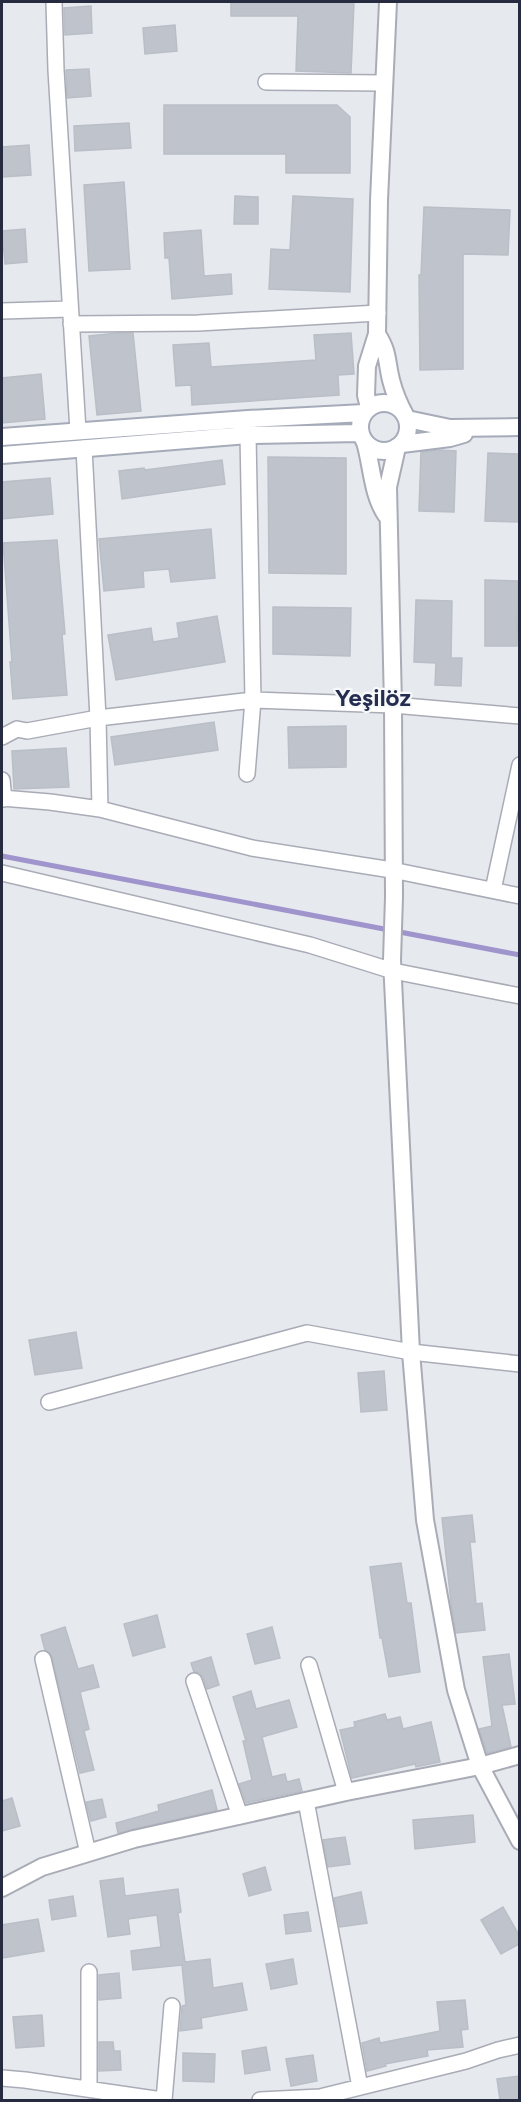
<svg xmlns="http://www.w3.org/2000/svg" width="521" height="2102" font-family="Figtree,sans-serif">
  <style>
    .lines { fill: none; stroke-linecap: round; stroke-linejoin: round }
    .stream { stroke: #a094cd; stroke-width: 5 }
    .building { fill: #bfc3cb; stroke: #b9bec7; stroke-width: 1.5 }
    .minor-casing { stroke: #a9acb6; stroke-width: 18 }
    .tertiary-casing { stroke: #a9acb6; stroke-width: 20 }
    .secondary-casing { stroke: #a6abb9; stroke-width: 20 }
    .minor { stroke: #fff; stroke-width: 15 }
    .tertiary { stroke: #fff; stroke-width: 16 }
    .secondary { stroke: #fff; stroke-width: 16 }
    .labels { text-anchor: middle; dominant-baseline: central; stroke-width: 4.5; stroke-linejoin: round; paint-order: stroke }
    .district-label { font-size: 24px; font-weight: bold; fill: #242c4f; stroke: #f7f8fa }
  </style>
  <rect width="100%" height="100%" fill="#e6e9ee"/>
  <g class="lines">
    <path class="stream" d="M2,856l518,99"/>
  </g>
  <path class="building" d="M231,2h123l-3,71 -55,-2 2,-55h-67z
    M91,6l1,27 -27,2 -1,-27z
    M175,25l2,26 -32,3 -2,-26z
    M89,69l2,27 -24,2 -1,-28z
    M164,105h173l13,12v56h-64v-19h-122z
    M129,123l2,25 -56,3 -1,-25z
    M29,145l2,30 -29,2v-30z
    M124,182l6,87 -41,2 -5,-86z
    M235,196l23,1v27h-24z
    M293,196l60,3 -3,93 -81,-3 2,-40 19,1z
    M424,207l86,3 -2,45 -45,-1v115l-43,1 -1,-95h2z
    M25,229l2,33 -22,2 -3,-33z
    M201,230l3,46 27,-2 1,20 -60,5 -3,-41h-4l-1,-25z
    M118,333h15l8,78 -44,4 -8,-79z
    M351,333l3,41 -16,1 1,20 -147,10 -1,-20 -15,1 -3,-41 36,-2 2,24 105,-7 -2,-25z
    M41,374l4,45 -43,4v-45z
    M439,450l17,1 -2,61 -35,-1 2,-59z
    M488,453l31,1v68l-34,-1z
    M268,457l78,1v116l-77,-1z
    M222,460l3,24 -103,15 -3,-28 25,-3 1,2z
    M50,478l3,36 -51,5v-37z
    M211,529l4,49 -44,4 -2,-13 -26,2 1,16 -40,4 -5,-52z
    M57,540l8,94h-3l5,61 -54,4 -3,-37h2l-9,-119z
    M485,580l33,1 -1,65h-32z
    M416,600l36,1 -1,57h11l-1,28 -26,-1 1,-22 -22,-1z
    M273,607l78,1 -1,48 -77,-2z
    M217,616l8,46 -109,18 -8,-45 43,-7 2,14 26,-4 -2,-15z
    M214,722l4,28 -103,15 -4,-28z
    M346,726v41l-57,1 -1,-41z
    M66,748l3,39 -55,2 -2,-38z
    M76,1332l6,36 -47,7 -6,-35z
    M384,1371l3,39 -26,2 -3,-39z
    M472,1515l3,27h-5l6,62 6,-1 3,27 -29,3 -5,-30 -9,-85z
    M401,1563l6,40h4l9,69 -31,5 -7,-39h-2l-10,-71z
    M157,1615l8,32 -32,9 -9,-32z
    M65,1627l13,42 15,-4 6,22 -19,5 9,37 -5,2 10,39 -14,3 -28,-116 -7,-7 -4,-15z
    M272,1627l8,31 -25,6 -8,-30z
    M509,1654l6,50 -13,1 9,42 -24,6 -8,-24 13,-3 -9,-69z
    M211,1657l8,28 -12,4 -4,-12 -3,-4 -6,-1 -3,-9z
    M251,1691l5,18 33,-9 8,27 -35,10 10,40 13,-3 2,8 12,-3 3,12 -56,12 -7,-19 13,-4 -9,-39h3l-13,-44z
    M385,1714l2,6 13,-3 3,12 28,-7 9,40 -24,5 -1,-3 -63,14 -12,-48 15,-3 -1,-5z
    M212,1790l5,20 -99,23 -2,-10 43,-12 -1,-6z
    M12,1798l8,28 -18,5v-30z
    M102,1799l4,18 -15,4 -5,-19z
    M473,1815l2,27 -60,7 -2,-29z
    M345,1837l5,27 -22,3 -5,-27z
    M265,1867l6,23 -22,6 -6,-22z
    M123,1878l2,18 53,-7 3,23 -3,1 7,49 25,-3 3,29 29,-5 5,27 -46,8 1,10 -22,3 2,-25 4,-1 -4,-40 -49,5 -2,-19 30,-4 -4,-32 -29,4 2,15 -22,3 -8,-56z
    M361,1892l6,31 -27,4 -6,-29z
    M73,1896l3,20 -24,4 -3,-20z
    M503,1907l16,28v9l-18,10 -20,-34z
    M308,1912l3,19 -25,3 -2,-19z
    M38,1919l6,32 -42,7v-33z
    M293,1959l4,25 -26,5 -5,-25z
    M119,1973l2,25 -22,2v-25z
    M465,2000l3,29 -7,1 2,17 -36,3 1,6 -43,8 1,2 -19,5 -5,-28 17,-5 1,5 60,-12 -3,-29z
    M42,2015l2,31 -28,2 -3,-31z
    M99,2042h14l1,9h6l1,19 -22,1z
    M266,2047l4,23 -25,4 -3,-23z
    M183,2053l32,1 -1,28 -31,-1z
    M313,2055l4,26 -26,5 -5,-27z
    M519,2076v24h-19l-3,-21z"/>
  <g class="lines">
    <g class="minor-casing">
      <path id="minor" d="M54,2l2,68 22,361
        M266,82l118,1
        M2,311l68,-2
        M71,324l127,-1 180,-10
        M84,448l14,270 2,91
        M2,737l15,-8 10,2 71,-13 155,-18 140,5 127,11
        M247,774l6,-74 -5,-265
        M2,780l2,19
        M2,798l48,4 50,7 152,39 140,22 128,26
        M2,873l308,72 83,26 127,25
        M493,890l27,-125
        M49,1402l258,-69 104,19 109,12
        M43,1659l45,194
        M309,1665l37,127
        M194,1681l46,135
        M306,1801l54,286
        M89,1972v117
        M2,2078l23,2 137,20
        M164,2100l8,-94
        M260,2100l60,-3 146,-36 32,-11 22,-5"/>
    </g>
    <g class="tertiary-casing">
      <path id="tertiary" d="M377,334c12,19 9,26 14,46 3,12 8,24 14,35
        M369,408l-3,-13 1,-29 10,-32 2,-134 9,-198
        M365,442c7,24 7,52 21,73
        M397,447l-9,40 5,218 1,192 -2,63 19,392 14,168 31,170 24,76 40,75
        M2,1888l40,-21 92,-28 212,-47 134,-26 40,-11"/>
    </g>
    <g class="secondary-casing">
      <path id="secondary" d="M360 427a24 24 0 1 1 48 0a24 24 0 1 1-48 0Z
        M407,419l43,9 70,-1
        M2,437l246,-18 116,-6
        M402,444l48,-6 14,-4
        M2,455l246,-20 112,-2"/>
    </g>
    <use href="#minor" class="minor"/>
    <use href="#tertiary" class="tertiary"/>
    <use href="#secondary" class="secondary"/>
  </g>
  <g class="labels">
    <g class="district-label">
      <text x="373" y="697">Yeşilöz</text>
    </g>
  </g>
  <rect width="521" height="2102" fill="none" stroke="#262b3f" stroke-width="6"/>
</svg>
